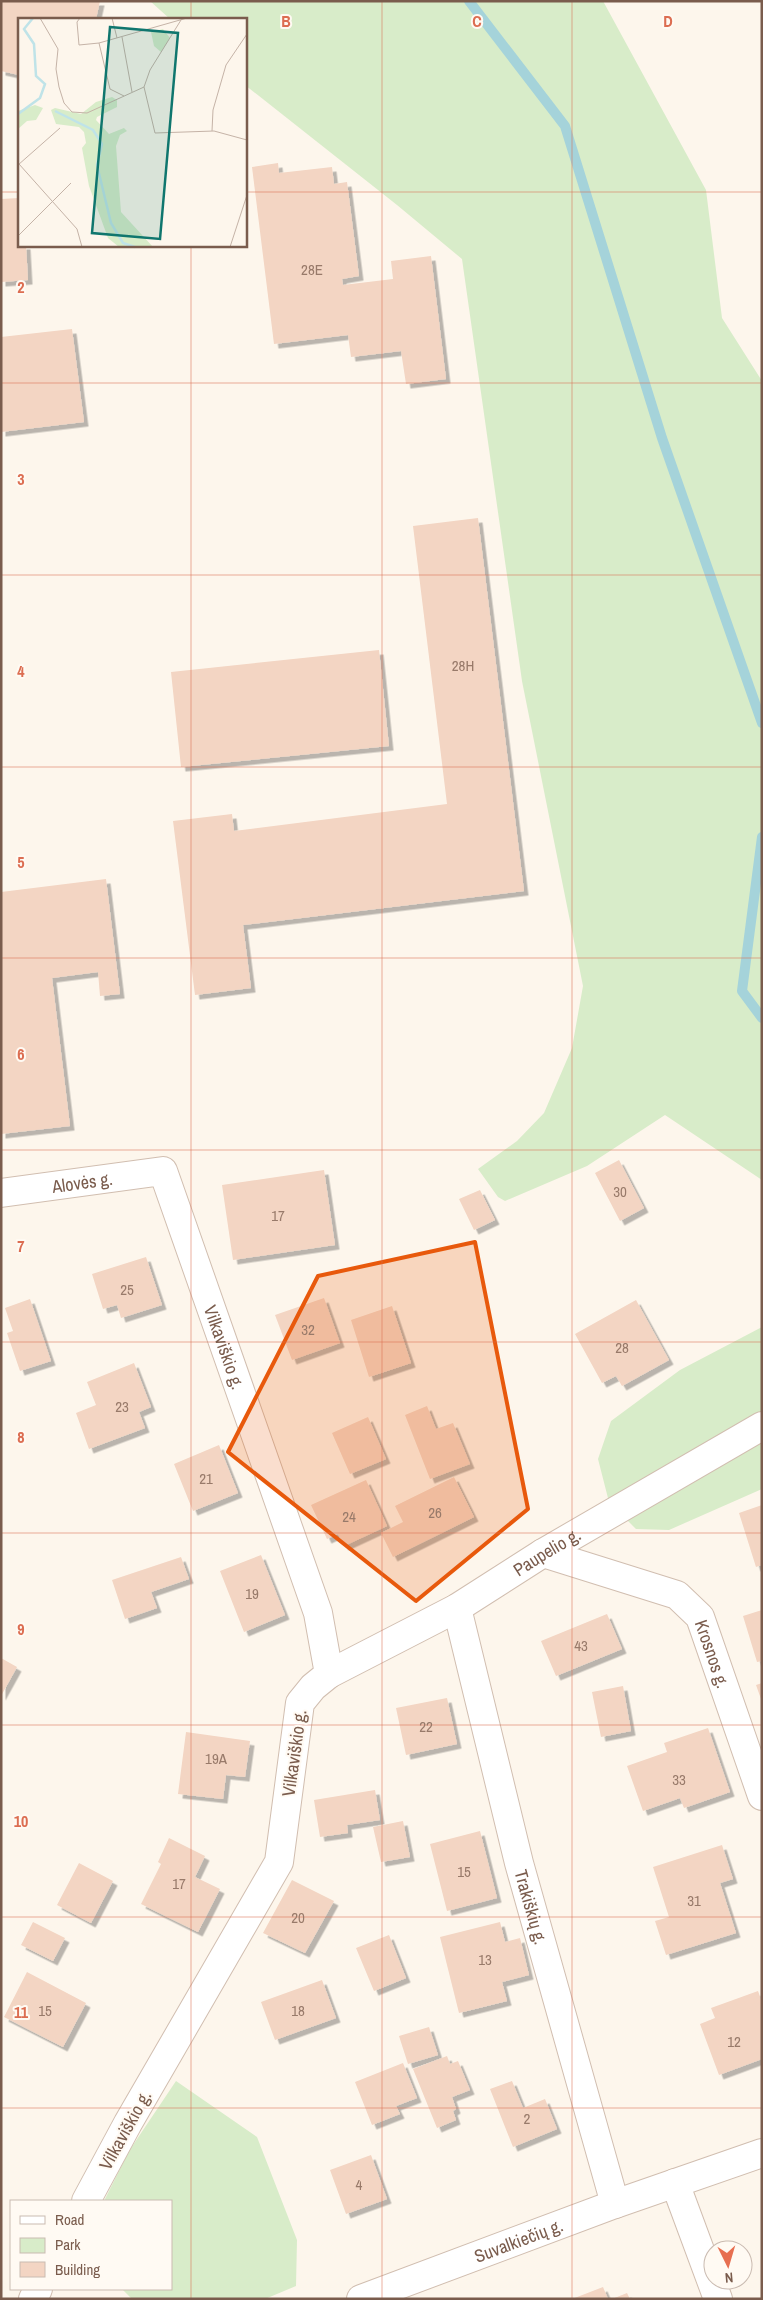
<svg xmlns="http://www.w3.org/2000/svg" width="763" height="2300" font-family="'Archivo Narrow',sans-serif">
  <style>
    .green { fill: #d8ecc9 }
    .lines { fill: none; stroke-linecap: round; stroke-linejoin: round }
    .stream { stroke: #a5d3da; stroke-width: 10 }
    .building { fill: #f3d5c3; filter: url(#shadow) }
    .minor-casing { stroke: #d1beb0; stroke-width: 30 }
    .minor { stroke: #fff; stroke-width: 28 }
    .marked { fill: #e8590c; fill-opacity: 0.2; stroke: #e8590c; stroke-width: 4; stroke-linejoin: round }
    .grid { fill: none; stroke: #dc6d51; stroke-width: 1; stroke-opacity: 0.55 }
    .labels { text-anchor: middle; dominant-baseline: central; stroke-width: 4; stroke-linejoin: round; paint-order: stroke }
    .number-label { font-size: 15px; fill: #987a6a }
    .street-label { font-size: 18px; fill: #7a5c4d; stroke: #fffaf3 }
    .inset-river { fill: none; stroke: #bfe3e8; stroke-width: 2.5 }
    .inset-road { fill: none; stroke: #c5b3a7; stroke-width: 1 }
    .view { fill: #0f766e; fill-opacity: 0.15; stroke: #0f766e; stroke-width: 2.5 }
    .inset-edge { fill: none; stroke: #7a5c4d; stroke-width: 2.5 }
    .grid-label { font-size: 16px; text-anchor: middle; font-weight: bold; fill: #dc6d51; stroke: #fffaf3; stroke-width: 4; stroke-linejoin: round; paint-order: stroke }
  </style>
  <defs>
    <filter id="shadow"><feDropShadow dx="4.5" dy="4.5" stdDeviation="0" flood-color="#0004"/></filter>
  </defs>
  <rect width="100%" height="100%" fill="#fdf6ec"/>
  <path class="green" d="M150,1h453l103,189 16,128 40,63v799l-97,-65 -78,51 -82,35 -7,-4 -20,-28 39,-28 27,-28 28,-65 11,-62 -61,-305 -60,-422 -65,-54 -152,-120v-66h-75z
    M762,1327v162l-93,41 -33,-1 -27,-27 -11,-43 13,-38 69,-51z
    M176,2081l81,56 40,103 -1,46 -31,13h-133l-10,-10h49v-88h-67l25,-50z"/>
  <g class="lines">
    <path class="stream" d="M469,1l96,125 97,312 100,285
      M762,837l-20,154 20,27"/>
  </g>
  <path class="building" d="M1,1h99l-4,18h-77v56l-18,-4z
    M278,163l1,10 53,-6 2,17 13,-2 12,94 -17,3 1,6 50,-6 -2,-18 40,-5 15,123 -40,5 -5,-33 -50,6 -3,-22 -74,9 -22,-177z
    M19,198v47h7l2,35 -27,2v-83z
    M72,329l12,93 -83,10v-95z
    M478,518l46,373 -281,34 8,63 -56,7 -22,-174 59,-7 2,17 213,-27 -34,-278z
    M379,650l10,96 -208,21 -10,-95z
    M106,879l14,115 -20,2 -2,-24 -46,6 18,148 -69,8v-242z
    M619,1160l25,48 -24,13 -25,-48z
    M324,1170l11,75 -102,15 -11,-75z
    M480,1190l15,30 -21,10 -15,-31z
    M146,1257l16,48 -41,13 -4,-13 -14,4 -11,-35z
    M324,1298l16,45 -48,17 -17,-45z
    M30,1299l21,62 -31,10 -13,-38 6,-2 -8,-23z
    M636,1300l33,60 -47,26 -6,-10 -14,7 -27,-49z
    M392,1306l19,57 -42,14 -18,-57z
    M134,1363l17,44 -12,5 6,16 -56,21 -13,-36 20,-8 -9,-23z
    M427,1406l9,23 17,-6 17,41 -40,15 -25,-64z
    M368,1417l18,42 -36,15 -18,-41z
    M219,1445l19,48 -45,18 -19,-47z
    M454,1477l20,40 -81,40 -12,-24 22,-11 -8,-16z
    M366,1480l21,46 -43,20 -6,-12 -11,5 -16,-34z
    M762,1505v60l-6,2 -17,-54z
    M261,1555l24,60 -41,17 -24,-61z
    M181,1557l8,22 -38,13 6,16 -32,11 -13,-39z
    M762,1610v51l-5,1 -14,-46z
    M607,1614l15,35 -66,27 -15,-35z
    M1,1658l16,9 -16,29z
    M762,1683v16h-1l-5,-14z
    M623,1686l8,45 -30,6 -9,-45z
    M447,1698l10,46 -51,11 -10,-47z
    M708,1728l22,64 -46,16 -4,-10 -37,13 -16,-45 40,-14 -3,-9z
    M186,1732l64,9 -5,36 -19,-2 -3,24 -45,-5z
    M375,1790l5,30 -33,5 1,8 -28,4 -6,-37z
    M403,1821l7,36 -29,5 -8,-35z
    M480,1831l17,67 -50,13 -17,-67z
    M169,1838l36,18 -10,21 25,12 -22,43 -57,-28 20,-40 -3,-2z
    M722,1845l11,34 -13,4 16,50 -70,22 -11,-34 14,-4 -16,-50z
    M79,1863l34,18 -22,42 -34,-18z
    M292,1880l42,21 -29,52 -42,-20z
    M33,1922l32,16 -12,23 -32,-16z
    M500,1922l5,20 15,-4 9,37 -27,7 5,19 -48,12 -19,-76z
    M389,1935l17,43 -32,13 -18,-43z
    M27,1972l59,31 -23,44 -59,-30z
    M322,1980l14,38 -61,22 -14,-38z
    M758,1991l4,11v57l-43,16 -19,-51 15,-6 -4,-10z
    M429,2027l9,28 -30,9 -9,-28z
    M447,2056l3,8 8,-3 12,29 -18,7 4,12 -3,2 3,9 -19,8 -24,-59z
    M403,2063l14,35 -21,8 4,8 -28,11 -17,-43z
    M512,2081l11,27 22,-9 12,30 -44,18 -23,-58z
    M371,2155l16,44 -41,15 -16,-44z
    M603,2287l5,12h-36z
    M627,2293l3,6h-18z"/>
  <g class="lines">
    <g class="minor-casing">
      <g id="minor">
        <path id="s1" d="M1,1193l162,-22 155,442 11,61 -16,13 -13,16 -21,159 -151,261 -42,78"/>
        <path id="s2" d="M543,1553l134,42 23,22 62,179"/>
        <path id="s3" d="M457,1608l62,255 96,341"/>
        <path id="s4" d="M329,1674l128,-66 86,-55 219,-127"/>
        <path d="M675,2183l43,116"/>
        <path d="M33,2299l5,-10"/>
        <path id="s5" d="M361,2299l254,-95 147,-51"/>
      </g>
    </g>
    <use href="#minor" class="minor"/>
  </g>
  <path class="marked" d="M475,1242l53,267 -112,92 -188,-149 90,-176z"/>
  <path class="grid" d="M191,1v18M382,1v2298M572,1v2298M1,192h18M245,192h517M191,245v2054M1,383h761M1,575h761M1,767h761M1,958h761M1,1150h761M1,1342h761M1,1533h761M1,1725h761M1,1917h761M1,2108h761"/>
  <g class="labels">
    <g class="number-label">
      <text x="312" y="269">28E</text>
      <text x="463" y="665">28H</text>
      <text x="620" y="1191">30</text>
      <text x="278" y="1215">17</text>
      <text x="127" y="1289">25</text>
      <text x="308" y="1329">32</text>
      <text x="622" y="1347">28</text>
      <text x="122" y="1406">23</text>
      <text x="206" y="1478">21</text>
      <text x="435" y="1512">26</text>
      <text x="349" y="1516">24</text>
      <text x="252" y="1593">19</text>
      <text x="581" y="1645">43</text>
      <text x="426" y="1726">22</text>
      <text x="216" y="1758">19A</text>
      <text x="679" y="1779">33</text>
      <text x="464" y="1871">15</text>
      <text x="179" y="1883">17</text>
      <text x="694" y="1900">31</text>
      <text x="298" y="1917">20</text>
      <text x="485" y="1959">13</text>
      <text x="45" y="2010">15</text>
      <text x="298" y="2010">18</text>
      <text x="734" y="2041">12</text>
      <text x="527" y="2118">2</text>
      <text x="359" y="2184">4</text>
    </g>
    <g class="street-label">
      <text stroke="none"><textPath href="#s1" startOffset="82">Alovės g.</textPath></text>
      <text stroke="none"><textPath href="#s1" startOffset="350">Vilkaviškio g.</textPath></text>
      <text stroke="none"><textPath href="#s4" startOffset="250">Paupelio g.</textPath></text>
      <text stroke="none"><textPath href="#s2" startOffset="211">Krosnos g.</textPath></text>
      <text transform="translate(294 1753) rotate(-82)">Vilkaviškio g.</text>
      <text stroke="none"><textPath href="#s3" startOffset="308">Trakiškių g.</textPath></text>
      <text transform="translate(125 2130) rotate(-61)">Vilkaviškio g.</text>
      <text stroke="none"><textPath href="#s5" startOffset="168">Suvalkiečių g.</textPath></text>
    </g>
  </g>
  <g transform="translate(18 18)">
    <rect width="229" height="229" fill="#fdf6ec"/>
    <path d="M145,11l7,9 -9,14 -7,-6 -3,-14zM94,79l5,3v7l-20,10 -1,3 13,14 15,-6 3,3 -7,4 -4,11 5,66 32,35h-34l-11,-9 -19,-52 -7,-38 4,-5 -2,-11 -5,-5 -23,-3 -5,-14 4,-2 26,6 15,-12zM17,87l8,3 -7,12 -9,1 -9,8v-18z" fill="#d8ecc9"/>
    <path class="inset-river" d="M37,93l38,19 9,14 -5,21 14,58 12,20 12,4M0,96l22,-16 5,-14 -9,-8 -2,-32 -10,-15 9,-11"/>
    <path class="inset-road" d="M22,0l18,31 -2,20 3,18 5,16 8,9 15,1 57,-26M62,0l-3,4 2,23 20,-2 11,46 14,7M94,0l5,20M163,2l-31,50 -6,17 11,46 59,-2 33,9M104,19l10,55M81,25l88,-25M194,113l1,-21 13,-45 21,-31M1,146l58,65 5,18M0,147l42,-37M0,218l53,-53M212,229l17,-52"/>
    <path class="view" d="M92,9l68,6 -18,206 -68,-6z"/>
    <rect width="229" height="229" class="inset-edge"/>
  </g>
  <g class="grid-label">
    <text x="286" y="27">B</text>
    <text x="477" y="27">C</text>
    <text x="668" y="27">D</text>
    <text x="21" y="293">2</text>
    <text x="21" y="485">3</text>
    <text x="21" y="677">4</text>
    <text x="21" y="868">5</text>
    <text x="21" y="1060">6</text>
    <text x="21" y="1252">7</text>
    <text x="21" y="1443">8</text>
    <text x="21" y="1635">9</text>
    <text x="21" y="1827">10</text>
    <text x="21" y="2018">11</text>
  </g>
  <rect width="763" height="2300" fill="none" stroke="#7a5c4d" stroke-width="5"/>
  <rect x="10" y="2200" width="162" height="90" fill="#fffaf3" stroke="#cabbb1"/>
  <rect x="20" y="2216" width="25" height="8" fill="#ffffff" stroke="#cabbb1"/>
  <text x="55" y="2225" font-size="15" fill="#7a5c4d">Road</text>
  <rect x="20" y="2238" width="25" height="15" fill="#d8ecc9" stroke="#cabbb1"/>
  <text x="55" y="2250" font-size="15" fill="#7a5c4d">Park</text>
  <rect x="20" y="2262" width="25" height="15" fill="#f3d5c3" stroke="#cabbb1"/>
  <text x="55" y="2275" font-size="15" fill="#7a5c4d">Building</text>
  <g transform="translate(728 2265) rotate(175)"><circle r="24" fill="#fffaf3" stroke="#cabbb1"/>
  <path d="M0-4L9 19L0 12L-9 19Z" fill="#e76f51"/>
  <text y="-8" font-size="14" font-weight="bold" text-anchor="middle" fill="#7a5c4d">N</text>
  </g>
</svg>
